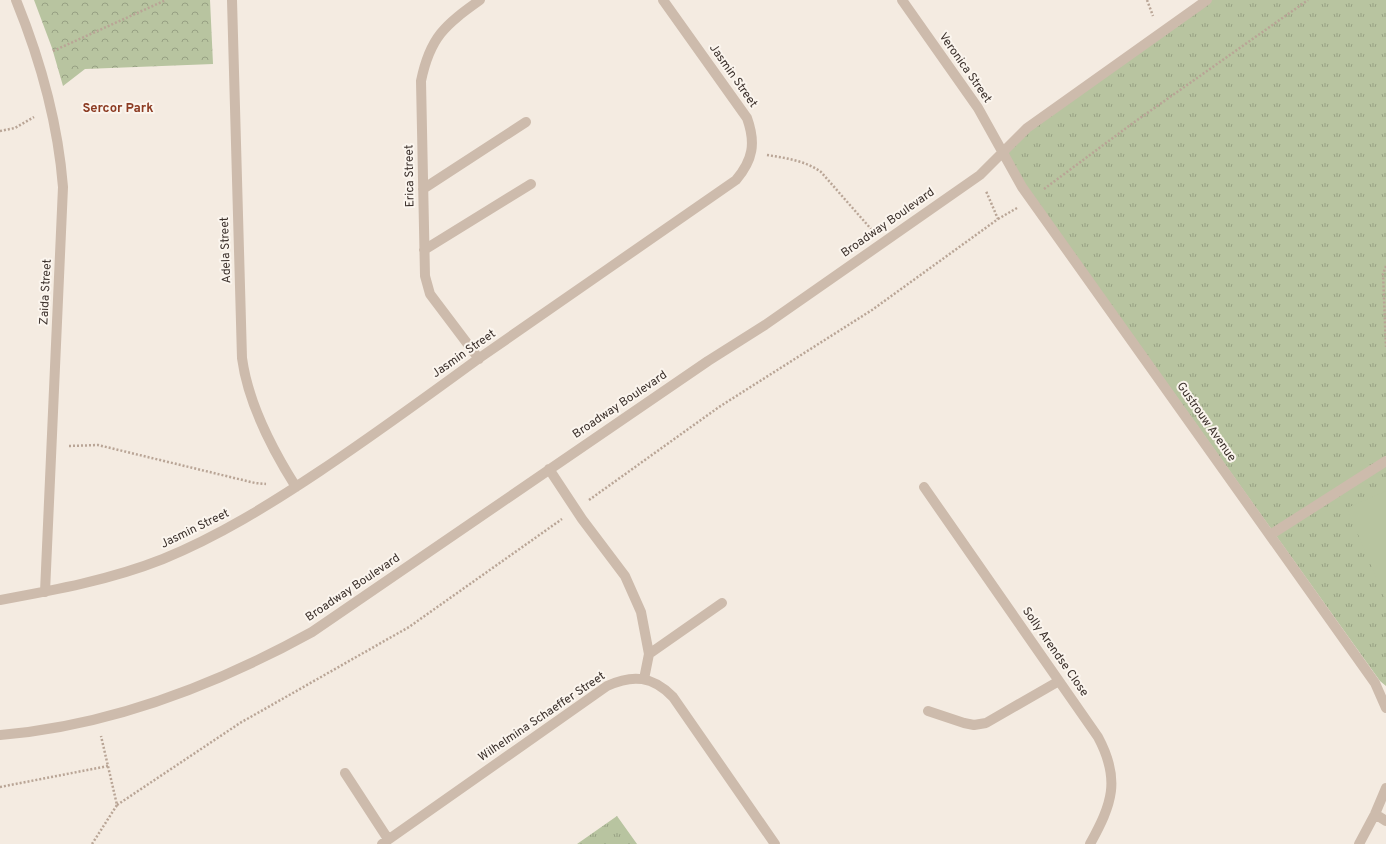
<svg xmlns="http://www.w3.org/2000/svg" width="1386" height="844" font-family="Overpass,sans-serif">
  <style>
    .grass { fill: url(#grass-tufts) }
    .park { fill: url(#park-crowns) }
    .garden { fill: #b8c4a0 }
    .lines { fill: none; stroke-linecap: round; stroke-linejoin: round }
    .path { stroke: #b9a596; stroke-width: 2.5; stroke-dasharray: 2 2; stroke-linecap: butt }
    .minor { stroke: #cdbbac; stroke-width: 10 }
    .labels { text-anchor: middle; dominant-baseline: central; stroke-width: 4; stroke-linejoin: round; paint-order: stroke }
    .street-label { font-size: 12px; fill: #3b302b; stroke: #fbf5ee }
    .neighbourhood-label { font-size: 13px; font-weight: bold; fill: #8c3b22; stroke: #fbf5ee }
  </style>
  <defs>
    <pattern id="grass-tufts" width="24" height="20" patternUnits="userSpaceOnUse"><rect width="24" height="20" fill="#b8c4a0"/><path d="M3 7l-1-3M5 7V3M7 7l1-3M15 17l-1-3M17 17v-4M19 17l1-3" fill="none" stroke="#97a083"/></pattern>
    <pattern id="park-crowns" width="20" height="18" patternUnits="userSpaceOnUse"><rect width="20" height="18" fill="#b8c4a0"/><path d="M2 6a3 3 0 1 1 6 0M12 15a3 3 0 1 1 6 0" fill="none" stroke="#97a083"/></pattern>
  </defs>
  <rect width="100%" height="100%" fill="#f4ebe1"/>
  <path class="grass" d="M1208,0h178v686l-6,-5 -377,-527 25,-26z
    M617,816l20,28h-60z"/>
  <path class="park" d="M34,0h176l3,64 -128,5 -22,17 -11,-38z"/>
  <path class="garden" d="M1386,491v110l-39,-93z"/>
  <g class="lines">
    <path class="path" d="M1147,0l6,16
      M53,51l113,-51
      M0,131l15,-3 19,-11
      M767,155c19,3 39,6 54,17l50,57
      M1044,189l89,-66 175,-123
      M998,219l19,-11
      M1386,266l-3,8 3,73
      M69,446l29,-1 157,38 11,1
      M589,500l130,-93 153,-97 126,-91 -12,-28
      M0,787l108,-21
      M117,805l123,-82 169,-96 153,-108
      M92,844l25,-39 -16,-69"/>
    <path class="minor" d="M16,0c24,59 42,123 47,187l-18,405
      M232,0l10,358c6,45 30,91 54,129
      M902,0l76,108 44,79 353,496 11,25
      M423,189l103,-67
      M424,250l107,-66
      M479,359l-43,-57 -6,-8 -5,-18 -4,-195c9,-44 24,-56 59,-81
      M549,469l33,50 43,57 16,36 8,42 -5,25
      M924,487l174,250c23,43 14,67 -8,107
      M1270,535l116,-74
      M0,600c55,-10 110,-20 163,-41 56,-23 106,-54 157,-88 54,-36 106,-74 158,-112 86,-60 172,-119 258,-179 17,-20 20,-37 11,-62l-84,-118
      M649,654l73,-51
      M928,711l36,12 10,2 12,-2 73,-42
      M0,735c110,-9 216,-50 312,-103l396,-271 57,-36 215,-150 47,-47 180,-128
      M345,773l43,66
      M1375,814l11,7
      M382,844l225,-158c26,-12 46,-10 66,11l102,147
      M1359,844l16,-30 11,-26"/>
  </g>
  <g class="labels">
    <g class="street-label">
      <text transform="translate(965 68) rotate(55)">Veronica Street</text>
      <text transform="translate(733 76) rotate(55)">Jasmin Street</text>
      <text transform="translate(410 176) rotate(-91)">Erica Street</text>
      <text transform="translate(888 223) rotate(-35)">Broadway Boulevard</text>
      <text transform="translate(226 250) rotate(-92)">Adela Street</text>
      <text transform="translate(46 292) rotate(-87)">Zaida Street</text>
      <text transform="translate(464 354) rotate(-35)">Jasmin Street</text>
      <text transform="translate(620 405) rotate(-34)">Broadway Boulevard</text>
      <text transform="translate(1206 422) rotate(55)">Gustrouw Avenue</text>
      <text transform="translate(195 529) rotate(-26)">Jasmin Street</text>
      <text transform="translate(353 588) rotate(-34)">Broadway Boulevard</text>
      <text transform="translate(1055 652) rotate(55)">Solly Arendse Close</text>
      <text transform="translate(542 717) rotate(-34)">Wilhelmina Schaeffer Street</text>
    </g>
    <g class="neighbourhood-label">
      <text x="118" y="109">Sercor Park</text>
    </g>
  </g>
</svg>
